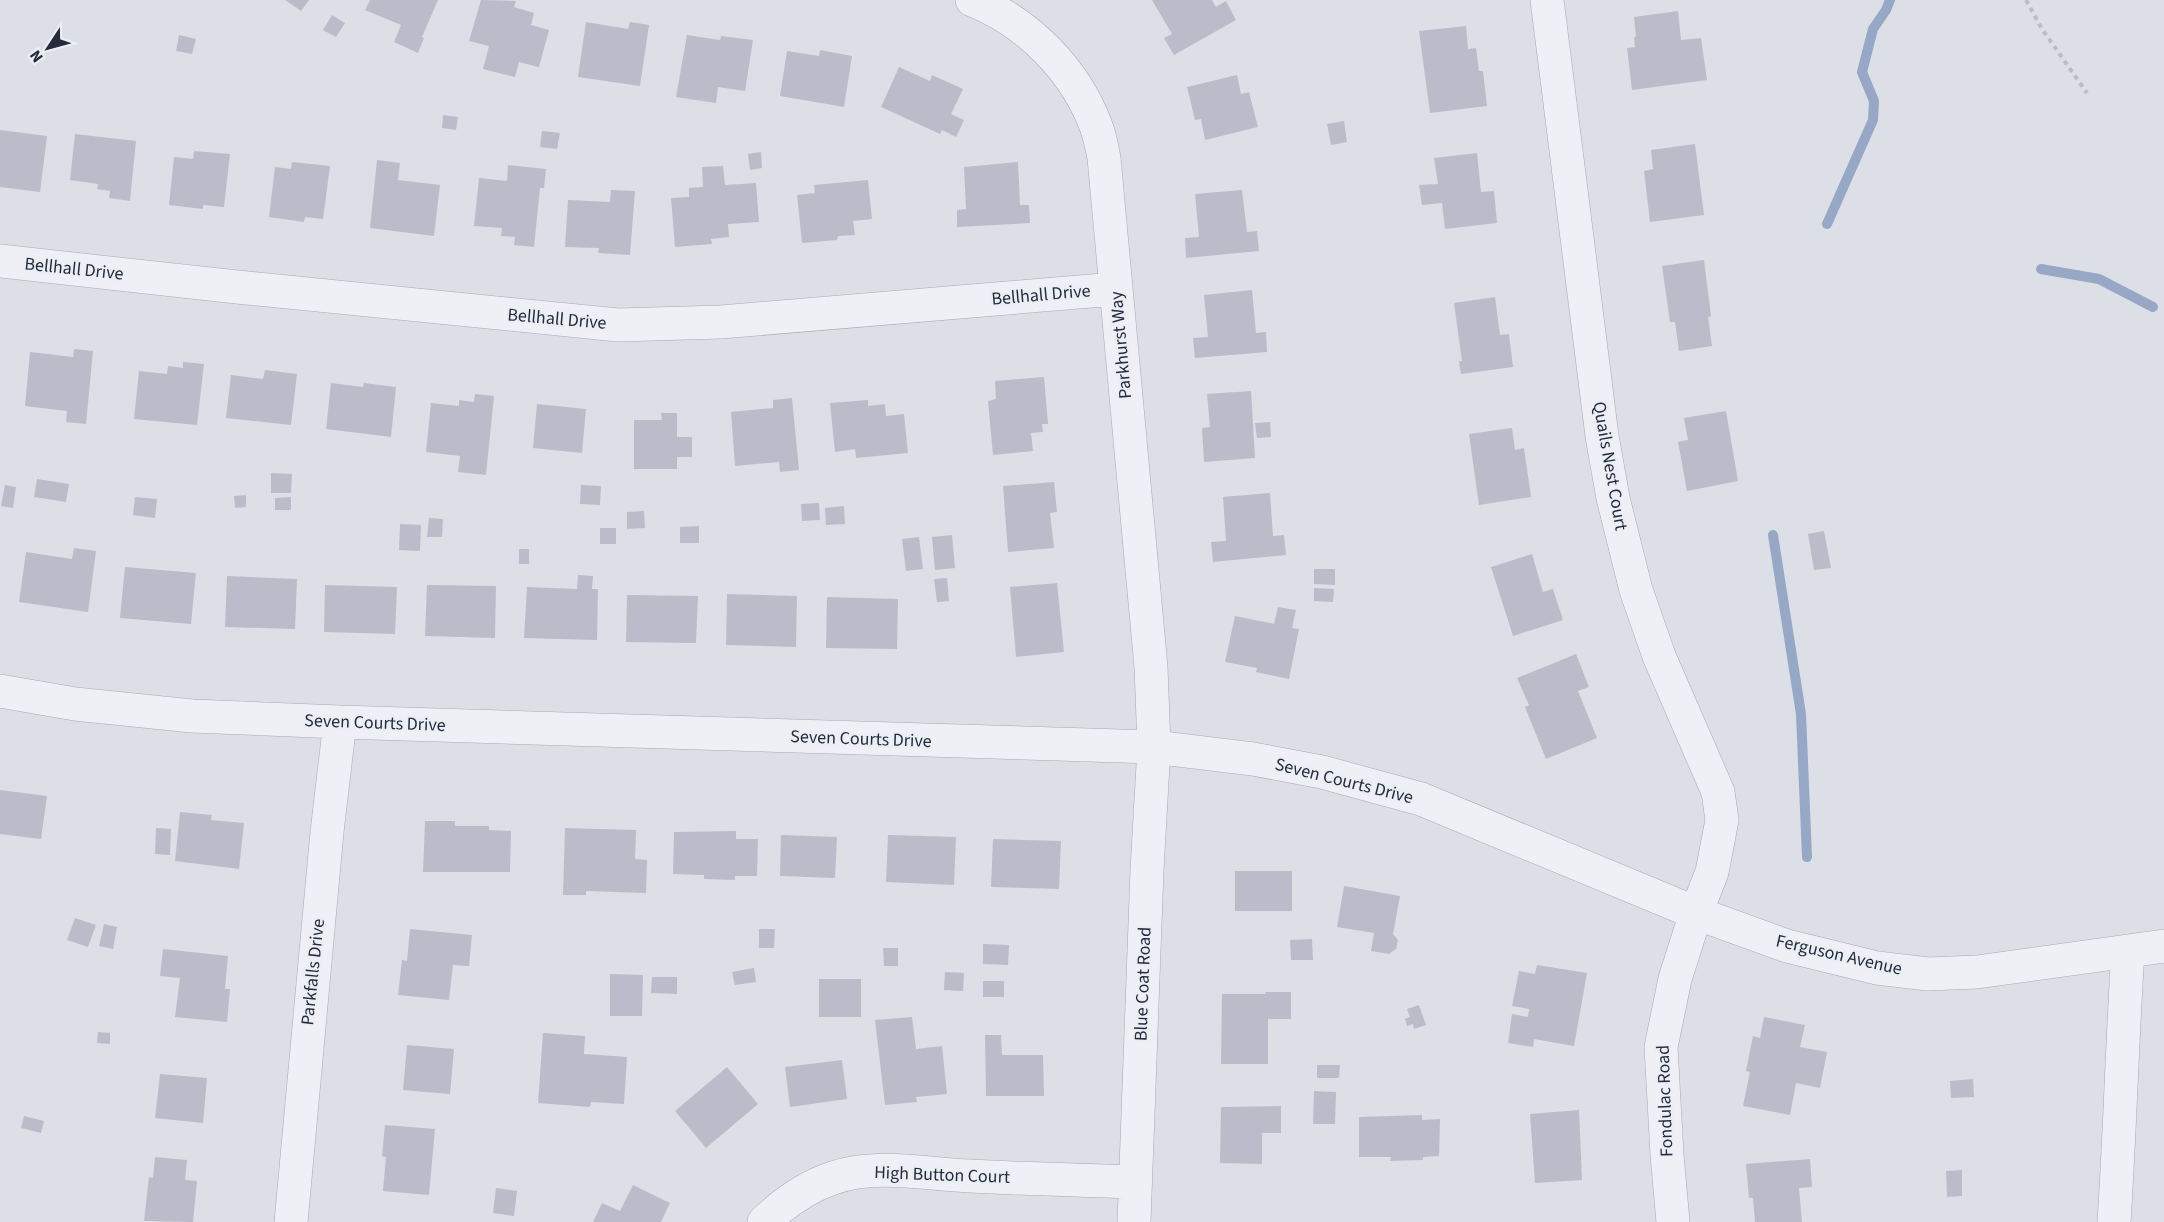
<svg xmlns="http://www.w3.org/2000/svg" width="2164" height="1222" font-family="'Source Sans 3',sans-serif">
  <style>
    .lines { fill: none; stroke-linecap: round; stroke-linejoin: round }
    .stream { stroke: #97a7c6; stroke-width: 10 }
    .building { fill: #babdc9 }
    .minor-casing { stroke: #a5a9b3; stroke-width: 34 }
    .path { stroke: #bbbdc5; stroke-width: 4; stroke-dasharray: 4.5 4.5; stroke-linecap: butt }
    .minor { stroke: #eff0f5; stroke-width: 33 }
    .labels { text-anchor: middle; dominant-baseline: central; stroke-width: 4.5; stroke-linejoin: round; paint-order: stroke }
    .street-label { font-size: 18px; fill: #262b3c; stroke: #ebeef4 }
  </style>
  <rect width="100%" height="100%" fill="#dcdfe6"/>
  <g class="lines">
    <path class="stream" d="M1827,224l46,-104 1,-19 -12,-29 11,-43 13,-19 4,-10
      M2041,269l58,10 54,28
      M1773,535l28,179 6,143"/>
  </g>
  <path class="building" d="M285,0h24l-8,11z
    M370,0h68l-16,37 2,1 -6,15 -24,-11 7,-17 -36,-15z
    M481,0l35,1 -2,6 20,6 -3,12 18,5 -10,37 -20,-5 -4,15 -32,-8 6,-23 -20,-5z
    M1152,0h60l4,7 10,-6 10,19 -62,35 -10,-17 8,-4z
    M1678,11l3,29 20,-2 6,42 -75,10 -5,-42 8,-1 -1,-10h2l-2,-20z
    M332,15l13,8 -9,14 -13,-7z
    M586,22l42,7 2,-7 19,3 -9,61 -62,-9z
    M1466,26l2,23 8,-1 3,23h4l4,35 -57,7 -11,-82z
    M179,35l17,4 -4,15 -16,-3z
    M687,35l33,5 1,-4 32,4 -8,51 -27,-4 -2,16 -40,-6z
    M820,50l32,6 -8,51 -64,-11 7,-45 32,5z
    M899,67l31,14 2,-6 31,14 -12,25 13,6 -8,17 -14,-7 -2,4 -59,-27z
    M1237,75l4,19 8,-2 9,35 -53,13 -4,-21 -6,1 -8,-33z
    M443,115l15,2 -2,13 -14,-2z
    M1344,121l3,21 -16,3 -4,-21z
    M0,130l47,6 -7,56 -40,-5z
    M542,131l18,2 -3,16 -17,-2z
    M75,134l61,7 -6,60 -21,-3 1,-7 -13,-2 1,-5 -28,-4z
    M1695,144l9,71 -54,7 -6,-51 9,-2 -2,-19z
    M194,151l36,3 -6,53 -21,-2v4l-34,-4 5,-48 19,2z
    M761,152l1,16 -12,2 -2,-16z
    M1477,153l4,39 13,-1 3,32 -52,6 -3,-26 -20,2 -3,-20 19,-1 -4,-26z
    M377,160l23,3 -2,17 42,5 -6,51 -64,-8z
    M292,162l38,4 -7,53 -18,-2 -1,5 -35,-5 6,-50 16,2z
    M1018,162l2,43h9l1,18 -73,4v-17l9,-1 -2,-42z
    M508,165l38,4 -2,19h-4l-6,59 -20,-2 1,-8 -14,-1 1,-8 -28,-2 5,-48 28,3z
    M723,166l2,19 31,-2 3,39 -31,2 1,13 -18,2 1,5 -37,3 -4,-49 18,-1v-9l14,-1 -1,-20z
    M868,180l4,39 -19,2 2,14 -17,1 -1,4 -35,3 -5,-48 18,-2 -1,-8z
    M611,190l24,1 -5,64 -32,-2 1,-5 -34,-1 3,-47 42,2z
    M1242,190l5,42 10,-1 2,20 -73,7 -1,-20 14,-1 -4,-43z
    M1704,260l7,56 -3,1 4,29 -33,5 -4,-29h-5l-8,-56z
    M1252,290l4,43 10,-1 1,20 -72,6 -2,-20 15,-1 -4,-42z
    M1495,297l5,38 9,-1 4,33 -52,7 -2,-13h3l-8,-58z
    M74,349l19,2 -7,73 -20,-2 1,-11 -42,-5 5,-54 43,5z
    M183,362l21,2 -7,61 -63,-6 5,-48 28,3 1,-8 15,2z
    M265,370l32,4 -6,51 -65,-7 5,-43 32,4z
    M1044,377l4,47h-6l1,8 -12,1 2,18 -40,4 -5,-54 8,-2 -1,-18z
    M331,383l32,4 1,-4 32,4 -5,50 -65,-8z
    M1251,391l4,67 -51,4 -2,-34 8,-1 -3,-33z
    M475,394l19,2 -8,79 -28,-3 2,-16 -34,-4 5,-49 28,3v-6l15,2z
    M792,398l7,72 -19,2 -1,-10 -44,4 -4,-54 42,-4v-8z
    M868,400v6l17,-2 1,12 18,-2 4,39 -52,5 -1,-9 -20,3 -5,-49z
    M537,404l49,5 -4,44 -49,-5z
    M1726,411l12,70 -51,10 -9,-49 10,-2 -4,-22z
    M661,413h16v24h15v20h-15v12h-43v-49h28z
    M1270,422l1,15 -14,1 -2,-15z
    M1512,428l3,22 9,-2 7,49 -52,8 -10,-71z
    M271,473l21,1 -1,19h-20z
    M37,479l32,5 -3,18 -32,-5z
    M1054,482l3,30 -7,1 4,35 -46,4 -5,-66z
    M5,485l11,2 -3,21 -12,-2z
    M581,485l20,1 -1,19 -20,-1z
    M1270,493l3,43 11,-1 2,20 -73,7 -2,-20 15,-1 -3,-44z
    M246,495v12l-11,1 -1,-12z
    M135,497l22,2 -2,19 -22,-3z
    M291,497v13h-16v-12z
    M819,503l1,17 -18,1 -1,-17z
    M844,506l1,18 -19,1 -1,-17z
    M644,511l1,17 -18,1v-17z
    M429,518l14,1 -1,18h-15z
    M400,524l21,1 -1,26 -21,-1z
    M699,526v17h-19v-16z
    M600,528h16v16h-16z
    M1824,531l7,37 -17,2 -6,-36z
    M952,535l3,33 -20,2 -3,-33z
    M919,537l4,32 -17,2 -4,-32z
    M74,548l22,3 -8,61 -69,-10 7,-50 46,7z
    M519,549h10v15h-10z
    M1532,554l11,38 10,-3 10,31 -50,16 -22,-69z
    M125,567l71,6 -5,51 -71,-6z
    M1314,569h21v16l-21,-1z
    M578,575l15,1 -1,13h6l-1,51 -73,-2 3,-51 50,2z
    M227,576l70,3 -2,50 -70,-2z
    M947,578l2,23 -12,1 -3,-23z
    M1057,583l7,69 -48,5 -6,-70z
    M325,585l72,2 -2,47 -71,-2z
    M427,585l69,1 -1,52 -70,-2z
    M1314,588l20,1 -1,13 -19,-1z
    M727,594l70,2 -1,51 -70,-2z
    M627,595l71,1 -2,47 -70,-1z
    M827,597l71,2 -1,50 -71,-1z
    M1278,607l18,3 -4,18 7,1 -10,50 -33,-7 1,-4 -32,-6 10,-46 39,8z
    M1576,654l13,33 -11,4 19,47 -51,21 -21,-52 4,-2 -12,-27z
    M0,790l47,6 -6,43 -41,-5z
    M180,812l32,3 -1,5 33,3 -5,46 -64,-8z
    M425,821h30v5h34v4l22,1 -1,41h-87z
    M156,828l15,1 -1,26 -15,-1z
    M565,828l71,2 -1,29 12,1 -1,33 -60,-2v4h-23z
    M736,831v8h22l-1,37h-22v4l-31,-1v-4l-31,-1 1,-42z
    M781,835l56,2 -2,41 -55,-2z
    M888,835l68,2 -2,48 -68,-3z
    M993,839l68,2 -2,48 -68,-2z
    M1235,871h57v40h-57z
    M1344,886l56,10 -7,38 5,6 -2,9 -7,5 -18,-3 3,-18 -37,-6z
    M75,918l21,7 -8,22 -21,-7z
    M104,924l13,3 -4,22 -14,-3z
    M410,929l62,6 -3,31 -16,-1 -4,35 -51,-5 4,-35 5,1z
    M759,929h16l-1,19h-15z
    M1312,939l1,21h-22l-1,-20z
    M983,944l26,1 -1,20 -25,-1z
    M883,948h15v18h-14z
    M163,949l65,7 -3,33h5l-3,33 -52,-5 5,-39 -20,-2z
    M1537,965l50,8 -13,73 -40,-7 -1,8 -25,-4 4,-29 16,3 1,-8 -17,-3 7,-35 16,3z
    M754,968l2,14 -21,3 -3,-13z
    M945,972l19,1 -1,18 -19,-1z
    M610,974l33,1 -1,41h-32z
    M652,977h25v17l-26,-1z
    M819,979h42v38h-42z
    M983,981h21v16h-21z
    M1265,992h26v27h-23v45h-47l1,-70h44z
    M1419,1005l7,20 -12,4 -1,-5 -6,2 -2,-7 5,-2 -3,-8z
    M912,1017l4,32 26,-3 5,48 -31,3 1,5 -32,3 -10,-85z
    M1764,1017l41,8 -5,22 27,5 -7,36 -24,-5 -6,32 -47,-9 7,-34 -4,-1 7,-35 7,2z
    M98,1032l12,1v11l-13,-1z
    M543,1033l42,3 -1,18 43,3 -3,47 -33,-2 -1,5 -52,-4z
    M985,1035h16l1,20h41l1,41h-58z
    M407,1045l47,4 -4,45 -47,-4z
    M842,1060l5,39 -57,8 -5,-40z
    M1317,1065h23l-1,13h-22z
    M727,1067l31,37 -52,44 -31,-37z
    M160,1074l47,4 -4,45 -48,-5z
    M1973,1079l1,18 -23,1 -1,-17z
    M1314,1091l22,1 -1,32h-22z
    M1281,1106v27h-19v31l-42,-1 1,-56z
    M1579,1110l3,70 -47,3 -5,-69z
    M1422,1115v5l18,-1 -1,37 -16,1v3l-33,1 1,-4h-32v-40z
    M24,1116l20,5 -3,12 -20,-5z
    M385,1125l50,4 -6,66 -46,-4 3,-34 -4,-1z
    M155,1157l32,3 -2,20 12,1 -4,41 -49,-1 5,-44 4,1z
    M1810,1159l2,28 -13,1 3,34h-47l-2,-24h-4l-3,-34z
    M1962,1170v26l-15,1 -1,-26z
    M633,1185l37,18 -9,19h-68l9,-19 18,8z
    M496,1188l21,3 -3,25 -21,-3z"/>
  <g class="lines">
    <g class="minor-casing">
      <path id="minor" d="M972,0c56,22 103,70 124,126 4,10 6,22 8,32l47,509 3,80 -7,123 -13,352
        M1547,0l55,436 11,62 23,92 23,66 59,136 4,28 -10,52 -16,41 -21,66 -14,68 6,108 6,67
        M0,261l237,26 381,38 103,-3 394,-33
        M0,691l75,13 117,12 148,6 814,25 99,12 69,13 99,27 275,114 91,33 90,22 51,6 49,-2 187,-26
        M291,1222l36,-390 13,-110
        M764,1222c20,-19 42,-35 69,-44 43,-15 92,-4 137,-2 55,3 110,4 165,6
        M2114,1222c6,-90 8,-180 14,-270"/>
    </g>
    <path class="path" d="M2026,0l16,29 45,64"/>
    <use href="#minor" class="minor"/>
  </g>
  <g class="labels">
    <g class="street-label">
      <text transform="translate(74 269) rotate(6)">Bellhall Drive</text>
      <text transform="translate(1041 295) rotate(-5)">Bellhall Drive</text>
      <text transform="translate(557 319) rotate(5)">Bellhall Drive</text>
      <text transform="translate(1121 345) rotate(-95)">Parkhurst Way</text>
      <text transform="translate(1610 466) rotate(80)">Quails Nest Court</text>
      <text transform="translate(375 723) rotate(2)">Seven Courts Drive</text>
      <text transform="translate(861 739) rotate(2)">Seven Courts Drive</text>
      <text transform="translate(1344 781) rotate(14)">Seven Courts Drive</text>
      <text transform="translate(1839 955) rotate(13)">Ferguson Avenue</text>
      <text transform="translate(313 972) rotate(-84)">Parkfalls Drive</text>
      <text transform="translate(1143 984) rotate(-88)">Blue Coat Road</text>
      <text transform="translate(1665 1101) rotate(-92)">Fondulac Road</text>
      <text transform="translate(942 1175) rotate(2)">High Button Court</text>
    </g>
  </g>
  <g transform="translate(48 48) rotate(234)" stroke="#ebeef4" stroke-width="4.5" paint-order="stroke">
  <path d="M0-4.5L10 22L0 15L-10 22Z" fill="#262b3c"/>
  <text y="-9" font-size="16" font-weight="bold" text-anchor="middle" fill="#262b3c">N</text>
  </g>
</svg>
